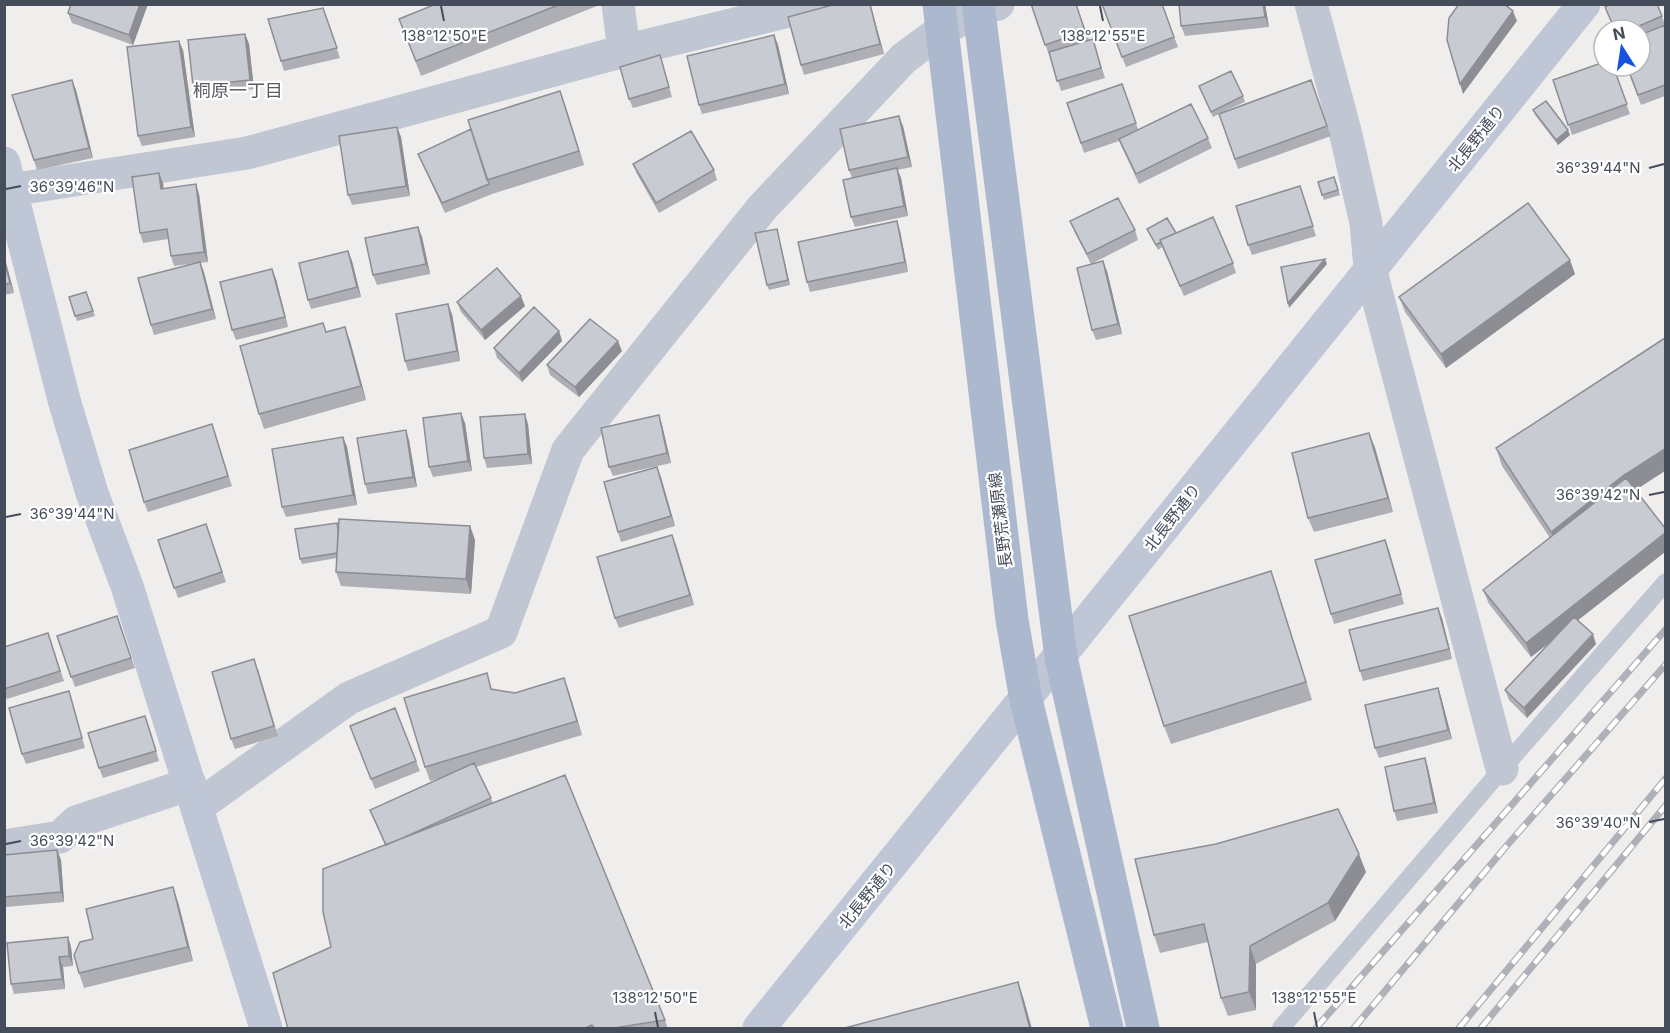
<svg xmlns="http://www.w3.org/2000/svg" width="1670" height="1033" font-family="Inter,'Noto Sans JP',sans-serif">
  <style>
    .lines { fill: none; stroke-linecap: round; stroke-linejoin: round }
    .lane { stroke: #c0c7d3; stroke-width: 18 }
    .street { stroke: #c0c7d3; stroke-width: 33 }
    .secondary { stroke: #bfc7d7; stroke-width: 33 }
    .primary { stroke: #acb8cd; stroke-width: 33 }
    .rail-casing { stroke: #afb1b8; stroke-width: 7 }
    .rail { stroke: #fff; stroke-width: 4.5; stroke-dasharray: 14; stroke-linecap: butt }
    .wall { fill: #adafb5 }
    .shaded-wall { fill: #8d8e94 }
    .building { fill: #c9cbd3; stroke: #8d8e94; stroke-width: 1.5 }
    .ticks { fill: none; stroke: #454d5b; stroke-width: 2 }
    .labels { text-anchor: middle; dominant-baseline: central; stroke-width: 4.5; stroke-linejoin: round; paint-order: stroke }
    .street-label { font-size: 16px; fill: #454d5b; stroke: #fff }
    .neighbourhood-label { font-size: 18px; fill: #5a5c62; stroke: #fff }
    .ticks-label { font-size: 15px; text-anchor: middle; fill: #454d5b; stroke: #fff; stroke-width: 4.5; stroke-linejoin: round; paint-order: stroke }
  </style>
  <rect width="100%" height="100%" fill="#f0eded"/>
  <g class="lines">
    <path class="lane" d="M1281,1028l221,-259 164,-187"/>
    <path class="street" d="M618,4l6,47
      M1311,4l34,127 21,92 4,45 132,501
      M4,191l243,-38 377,-102 194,-47
      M197,807l152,-109 152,-66 67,-182 194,-242 142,-150 38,-28 36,-20 20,-6
      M4,846l56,-9 16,-15 114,-38"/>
    <path class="secondary" d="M4,163l60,237 28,93 35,93 139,442
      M759,1028c277,-340 549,-683 825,-1024"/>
    <path class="primary" d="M939,4l73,616 14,80 81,328
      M978,4l83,653 82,371"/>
    <g class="rail-casing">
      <path id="rail" d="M1316,1028l350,-399
        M1354,1028l149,-178 163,-186
        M1459,1028l207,-250
        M1481,1028l185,-223"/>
    </g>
    <use href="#rail" class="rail"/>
  </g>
  <path class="wall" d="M148,4l-15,41 -61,-22 -4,-10z
    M436,4h166l-181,72 -22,-57z
    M836,4h34l14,50 -80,21 -3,-10z
    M1031,4h45l13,36 4,-1 12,39 -44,13 -11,-36h-1z
    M1102,4h60l16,43 -52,20z
    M1265,4l4,23 -84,9 -4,-10z
    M1605,7l57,9 3,9v71l-24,9 -15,-39h14v-36h-25z
    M323,8l17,50 -56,13 -3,-10z
    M245,34l4,10 5,45 -57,7 -4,-10z
    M774,35l4,10 11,49 -87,20 -3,-9z
    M183,50l12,87 -53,9 -4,-10z
    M663,65l9,32 -39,11 -4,-9z
    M1613,66l17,48 -58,21 -19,-55z
    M72,80l4,10 17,68 -56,12 -25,-75z
    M1311,80l20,56 -93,33 -19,-55 -6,3 -14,-31 44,10 2,6 -23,10z
    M1122,84l16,45 70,9 4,10 -73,36 -20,-43 -35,12 -17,-50z
    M565,105l19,60 -92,29 -47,19 -23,-50 -4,-9z
    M1533,110l37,25 -12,10 -23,-30z
    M903,126l9,41 -15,3 4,8 7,38 -53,11 -4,-10 1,-39 -3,-8z
    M397,127l4,10 9,59 -58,9 -4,-10z
    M633,164l81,6 3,10 -58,33 -22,-39z
    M1334,177l6,18 -16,5 -2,-5z
    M163,183v5l36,6 9,68 -8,1 16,56 -62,16 -3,-10 45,-62 -22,3 -3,-10 -3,-17 -25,4 -3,-10z
    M1300,186l16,50 -64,19 -4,-10z
    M1070,221l65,9 3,10 -47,24 -17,-33z
    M418,227l4,10 8,37 -53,11 -4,-10z
    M777,229l13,56 -21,5 -2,-5z
    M1147,229l29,4 57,30 3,10 -52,23 -22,-49 -4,3z
    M900,231l8,41 -98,20 -3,-10z
    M348,251l4,10 9,36 -50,12 -3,-9z
    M4,255l10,38 -10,2z
    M1107,271l15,63 -26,6 -4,-10z
    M1575,274l-129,94 -41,-56 -6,-15z
    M276,279l12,48 -52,13 -4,-10z
    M86,292l9,24 -18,5 -8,-24z
    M457,302l68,4 -40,34 -24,-28z
    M452,314l8,47 -52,10 -3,-10z
    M559,331l3,10 -40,41 -25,-24 -3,-10z
    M327,332l23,9 16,59 -102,29 -5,-15z
    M622,351l-43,46 -29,-22 -3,-10z
    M659,415l3,10 9,38 -58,13 -4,-9z
    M465,423l7,48 -39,6 -4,-10z
    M212,424l20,62 -84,26 -4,-10z
    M528,424l4,40 -45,4 -3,-10z
    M1369,433l6,15 18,64 -79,20 -6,-14z
    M343,437l4,10 10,58 -71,12 -4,-10z
    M409,440l8,47 -49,7 -3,-10z
    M1496,448l139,42 30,62 -87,68 18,24 -69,74 -18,-18 -4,-10 45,-48 -19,15 -42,-53 -6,-14 67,-52 -48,-72z
    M657,467l18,59 -54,16 -3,-10z
    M337,523l2,4 131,-1 5,14 -4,54 -130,-8 -5,-14 1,-14 -35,6 -2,-5z
    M206,524l20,58 -48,16 -20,-58z
    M672,535l22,70 -75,23 -4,-10z
    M1385,540l19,64 -70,20 -3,-10z
    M1277,589l35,111 -141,44 -7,-18z
    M117,616l18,52 -60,19 -18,-51z
    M1442,618l10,41 -89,22 -3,-10z
    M48,633l16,48 -57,18 -3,-8v-44z
    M258,669l20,67 -43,13 -4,-10z
    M564,678l18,57 -106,32 17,36 172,217 3,9h-380l97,-184 -15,-35 71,-32 -11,3 -5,-14 68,-78 22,4z
    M1438,688l3,9 11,42 -73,19 -4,-10z
    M72,701l13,47 -59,16 -4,-10z
    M395,708l25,63 -45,18 -25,-63z
    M149,726l10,35 -56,17 -4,-10z
    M1425,758l3,10 10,45 -41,8 -3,-10z
    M57,850l4,10 3,42 -58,5 -2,-3v-49z
    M1366,872l-31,49 -79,43v46l-28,6 -7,-18 -13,-56 -48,11 -6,-18z
    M178,902l15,59 -109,27 -5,-15 14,-34z
    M68,937l3,10 2,19 -10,1 2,22 -51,5 -3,-10z"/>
  <path class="shaded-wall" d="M140,4h8l-15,41 -4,-10z
    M870,4l14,50 -4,-10z
    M1263,4h2l4,23 -4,-10z
    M1513,11l4,10 -54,73 -3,-10z
    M245,34l4,10 5,45 -4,-9z
    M774,35l4,10 11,49 -4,-10z
    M179,41l4,9 12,87 -4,-10z
    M72,80l4,10 17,68 -4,-10z
    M560,91l5,14 19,60 -5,-14z
    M899,116l4,10 9,41 -4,-10z
    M397,127l4,10 9,59 -4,-10z
    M1568,130l2,5 -12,10 -2,-5z
    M897,168l4,10 7,38 -4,-10z
    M159,173l4,10 2,16 -4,-10z
    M196,184l3,10 9,68 -4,-10z
    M897,221l3,10 8,41 -3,-10z
    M418,227l4,10 8,37 -4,-10z
    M777,229l1,5 12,51 -2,-5z
    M348,251l4,10 9,36 -4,-10z
    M4,255l10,38 -4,-10 -6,-23z
    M1325,259l2,5 -38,44 -1,-5z
    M1570,260l5,14 -129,94 -5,-14z
    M1103,261l4,10 15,63 -4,-10z
    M200,262l4,10 12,47 -4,-10z
    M272,269l4,10 12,48 -3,-10z
    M521,296l4,10 -40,34 -4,-10z
    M448,304l4,10 8,47 -3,-10z
    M345,327l5,14 16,59 -5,-14z
    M559,331l3,10 -40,41 -3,-9z
    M618,341l4,10 -43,46 -4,-10z
    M461,413l4,10 7,48 -4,-10z
    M525,414l3,10 4,40 -4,-10z
    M659,415l3,10 9,38 -4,-10z
    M406,430l3,10 8,47 -4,-10z
    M1369,433l6,15 18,64 -5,-14z
    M343,437l4,10 10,58 -4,-10z
    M1665,449v22l-34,22 -73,57 -7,-18 73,-57z
    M657,467l4,10 14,49 -4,-10z
    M470,526l5,14 -4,54 -5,-15z
    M1665,533v19l-134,105 -5,-14z
    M672,535l4,10 18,60 -4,-10z
    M1385,540l4,10 15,54 -3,-10z
    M1271,571l6,18 35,111 -6,-18z
    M1438,608l4,10 10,41 -3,-10z
    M1593,634l3,10 -69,74 -3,-10z
    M564,678l5,14 13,43 -5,-14z
    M1438,688l3,9 11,42 -4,-9z
    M1425,758l3,10 10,45 -4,-10z
    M57,850l4,10 3,42 -3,-10z
    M1359,854l7,18 -31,49 -7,-18z
    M173,887l5,15 15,59 -5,-14z
    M68,937l3,10 2,19 -4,-10z
    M1250,946l6,18v46l-7,-18z
    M59,957l4,10 2,22 -3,-10z
    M1018,982l6,18 8,29h-2z"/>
  <path class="building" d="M71,4h69l-11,31 -61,-22z
    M436,4h125l-145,57 -17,-42z
    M836,4h34l10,40 -79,21 -13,-48z
    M1031,4h45l9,27 -40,14z
    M1102,4h60l12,33 -52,20z
    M1179,4h84l2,13 -84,9z
    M1459,4h45l9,7 -53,73 -13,-44 2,-22z
    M1610,4h47l5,12 -32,14h-15l-10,-23z
    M323,8l14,40 -56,13 -13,-42z
    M1665,25v60l-27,10 -11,-29h13v-31z
    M245,34l5,46 -57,6 -5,-46z
    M774,35l11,49 -86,21 -12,-49z
    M1093,39l8,29 -44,13 -8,-29z
    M179,41l12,86 -53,9 -11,-89z
    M660,55l9,32 -40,12 -9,-32z
    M1604,62v4h9l14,38 -59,21 -15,-45z
    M1231,71l12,25 -32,16 -12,-26z
    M72,80l17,68 -55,12 -22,-65z
    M1311,80l16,46 -92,33 -16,-45z
    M1122,84l14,39 -55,20 -14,-40z
    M560,91l19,60 -92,29 -19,-60z
    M1546,101l22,29 -12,10 -23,-30z
    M1191,104l17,34 -72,36 -17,-35z
    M899,116l9,41 -59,13 -9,-41z
    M397,127l9,59 -58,9 -9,-59z
    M471,129l18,55 -47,19 -24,-49z
    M691,131l23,39 -58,33 -23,-39z
    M897,168l7,38 -53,11 -8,-37z
    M159,173l2,16 35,-5 8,68 -33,4 -4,-27 -27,4 -8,-56z
    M1334,177l4,13 -16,5 -4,-13z
    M1300,186l13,40 -65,19 -12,-39z
    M1118,198l17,32 -48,24 -17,-33z
    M1528,203l42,57 -129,94 -42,-57z
    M1213,217l20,46 -53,23 -20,-46z
    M1167,218l9,15 -16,7 1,2 -5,3 -9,-16z
    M897,221l8,41 -98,20 -9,-40z
    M418,227l8,37 -53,11 -8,-37z
    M777,229l11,51 -21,5 -12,-52z
    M348,251l9,36 -49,13 -9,-37z
    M1325,259l-37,44 -7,-36z
    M4,260l6,23 -6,2z
    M1103,261l15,63 -26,6 -15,-62z
    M200,262l12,47 -61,16 -13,-47z
    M497,268l24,28 -40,34 -24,-28z
    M272,269l13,48 -53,13 -12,-48z
    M86,292l7,19 -18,5 -6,-19z
    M448,304l9,47 -52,10 -9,-47z
    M534,307l25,24 -40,42 -25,-25z
    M590,319l28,22 -43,46 -28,-22z
    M323,323l3,9 19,-5 16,59 -102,28 -19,-68z
    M1665,338v111l-41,26 -73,57 -55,-84z
    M461,413l7,48 -39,6 -6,-49z
    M525,414l3,40 -44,4 -4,-41z
    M659,415l8,38 -58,14 -8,-39z
    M212,424l16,52 -84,26 -15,-52z
    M406,430l7,47 -48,7 -8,-46z
    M1369,433l19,65 -80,20 -16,-65z
    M343,437l10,58 -71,12 -10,-58z
    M657,467l14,49 -53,16 -14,-50z
    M1626,478l39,50v5l-139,110 -43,-53z
    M339,519l131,7 -4,53 -130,-7z
    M337,523l1,8 -1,22 -37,6 -5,-30z
    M206,524l16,48 -48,16 -16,-48z
    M672,535l18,60 -75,23 -18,-61z
    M1385,540l16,54 -70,20 -16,-54z
    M1271,571l35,111 -142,44 -35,-110z
    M1438,608l11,41 -89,22 -11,-41z
    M117,616l14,42 -60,19 -14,-41z
    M1574,617l19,17 -69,74 -19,-18z
    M48,633l12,38 -56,18v-42z
    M254,659l20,67 -43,13 -19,-67z
    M487,673l4,16 24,4 49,-15 13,43 -152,46 -21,-69z
    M1438,688l10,42 -73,18 -10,-43z
    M69,691l13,47 -60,16 -13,-46z
    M395,708l21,53 -45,18 -21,-53z
    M145,716l11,35 -57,17 -11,-35z
    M1425,758l9,45 -40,8 -9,-44z
    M474,763l17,35 -86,39 -19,8 -16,-35z
    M565,775l100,245 -51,8 1,1h-20l-3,-4 -9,4h-295l-15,-56 58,-26 -8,-35v-43z
    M1338,809l21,45 -31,49 -78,43 -1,46 -28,6 -17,-74 -50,11 -19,-76 81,-15z
    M57,850l4,42 -57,5v-42z
    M173,887l15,60 -109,26 -5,-18 6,-13 13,-3 -7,-30z
    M68,937l1,19 -10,1 3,22 -51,5 -4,-41z
    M1018,982l12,47h-189z"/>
  <path class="ticks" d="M441,6l3,15M1100,6l3,15M1649,168l15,-4M6,189l15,-3M1649,495l15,-3M6,517l15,-3M1649,822l15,-3M6,844l15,-3M655,1012l3,15M1314,1012l3,15"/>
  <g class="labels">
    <g class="street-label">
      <text transform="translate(1476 138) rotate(-51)">北長野通り</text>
      <text transform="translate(1172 517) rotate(-52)">北長野通り</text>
      <text transform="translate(1000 520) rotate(-97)">長野荒瀬原線</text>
      <text transform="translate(867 895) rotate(-51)">北長野通り</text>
    </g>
    <g class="neighbourhood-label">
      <text x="238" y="90">桐原一丁目</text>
    </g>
  </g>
  <g class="ticks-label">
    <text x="444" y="41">138°12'50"E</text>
    <text x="1103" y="41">138°12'55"E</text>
    <text x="1598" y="173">36°39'44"N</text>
    <text x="72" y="192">36°39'46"N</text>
    <text x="1598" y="500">36°39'42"N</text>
    <text x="72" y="519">36°39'44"N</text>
    <text x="1598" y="828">36°39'40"N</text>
    <text x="72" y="846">36°39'42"N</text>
    <text x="655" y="1003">138°12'50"E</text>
    <text x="1314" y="1003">138°12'55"E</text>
  </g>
  <rect width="1670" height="1033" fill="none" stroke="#454d5b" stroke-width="12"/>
  <g transform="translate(1622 48) rotate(348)"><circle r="28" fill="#ffffff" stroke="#b5b8bd" stroke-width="1.5"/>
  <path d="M0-4.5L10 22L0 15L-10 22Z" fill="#1552e2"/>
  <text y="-9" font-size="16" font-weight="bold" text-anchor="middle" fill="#454d5b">N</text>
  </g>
</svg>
